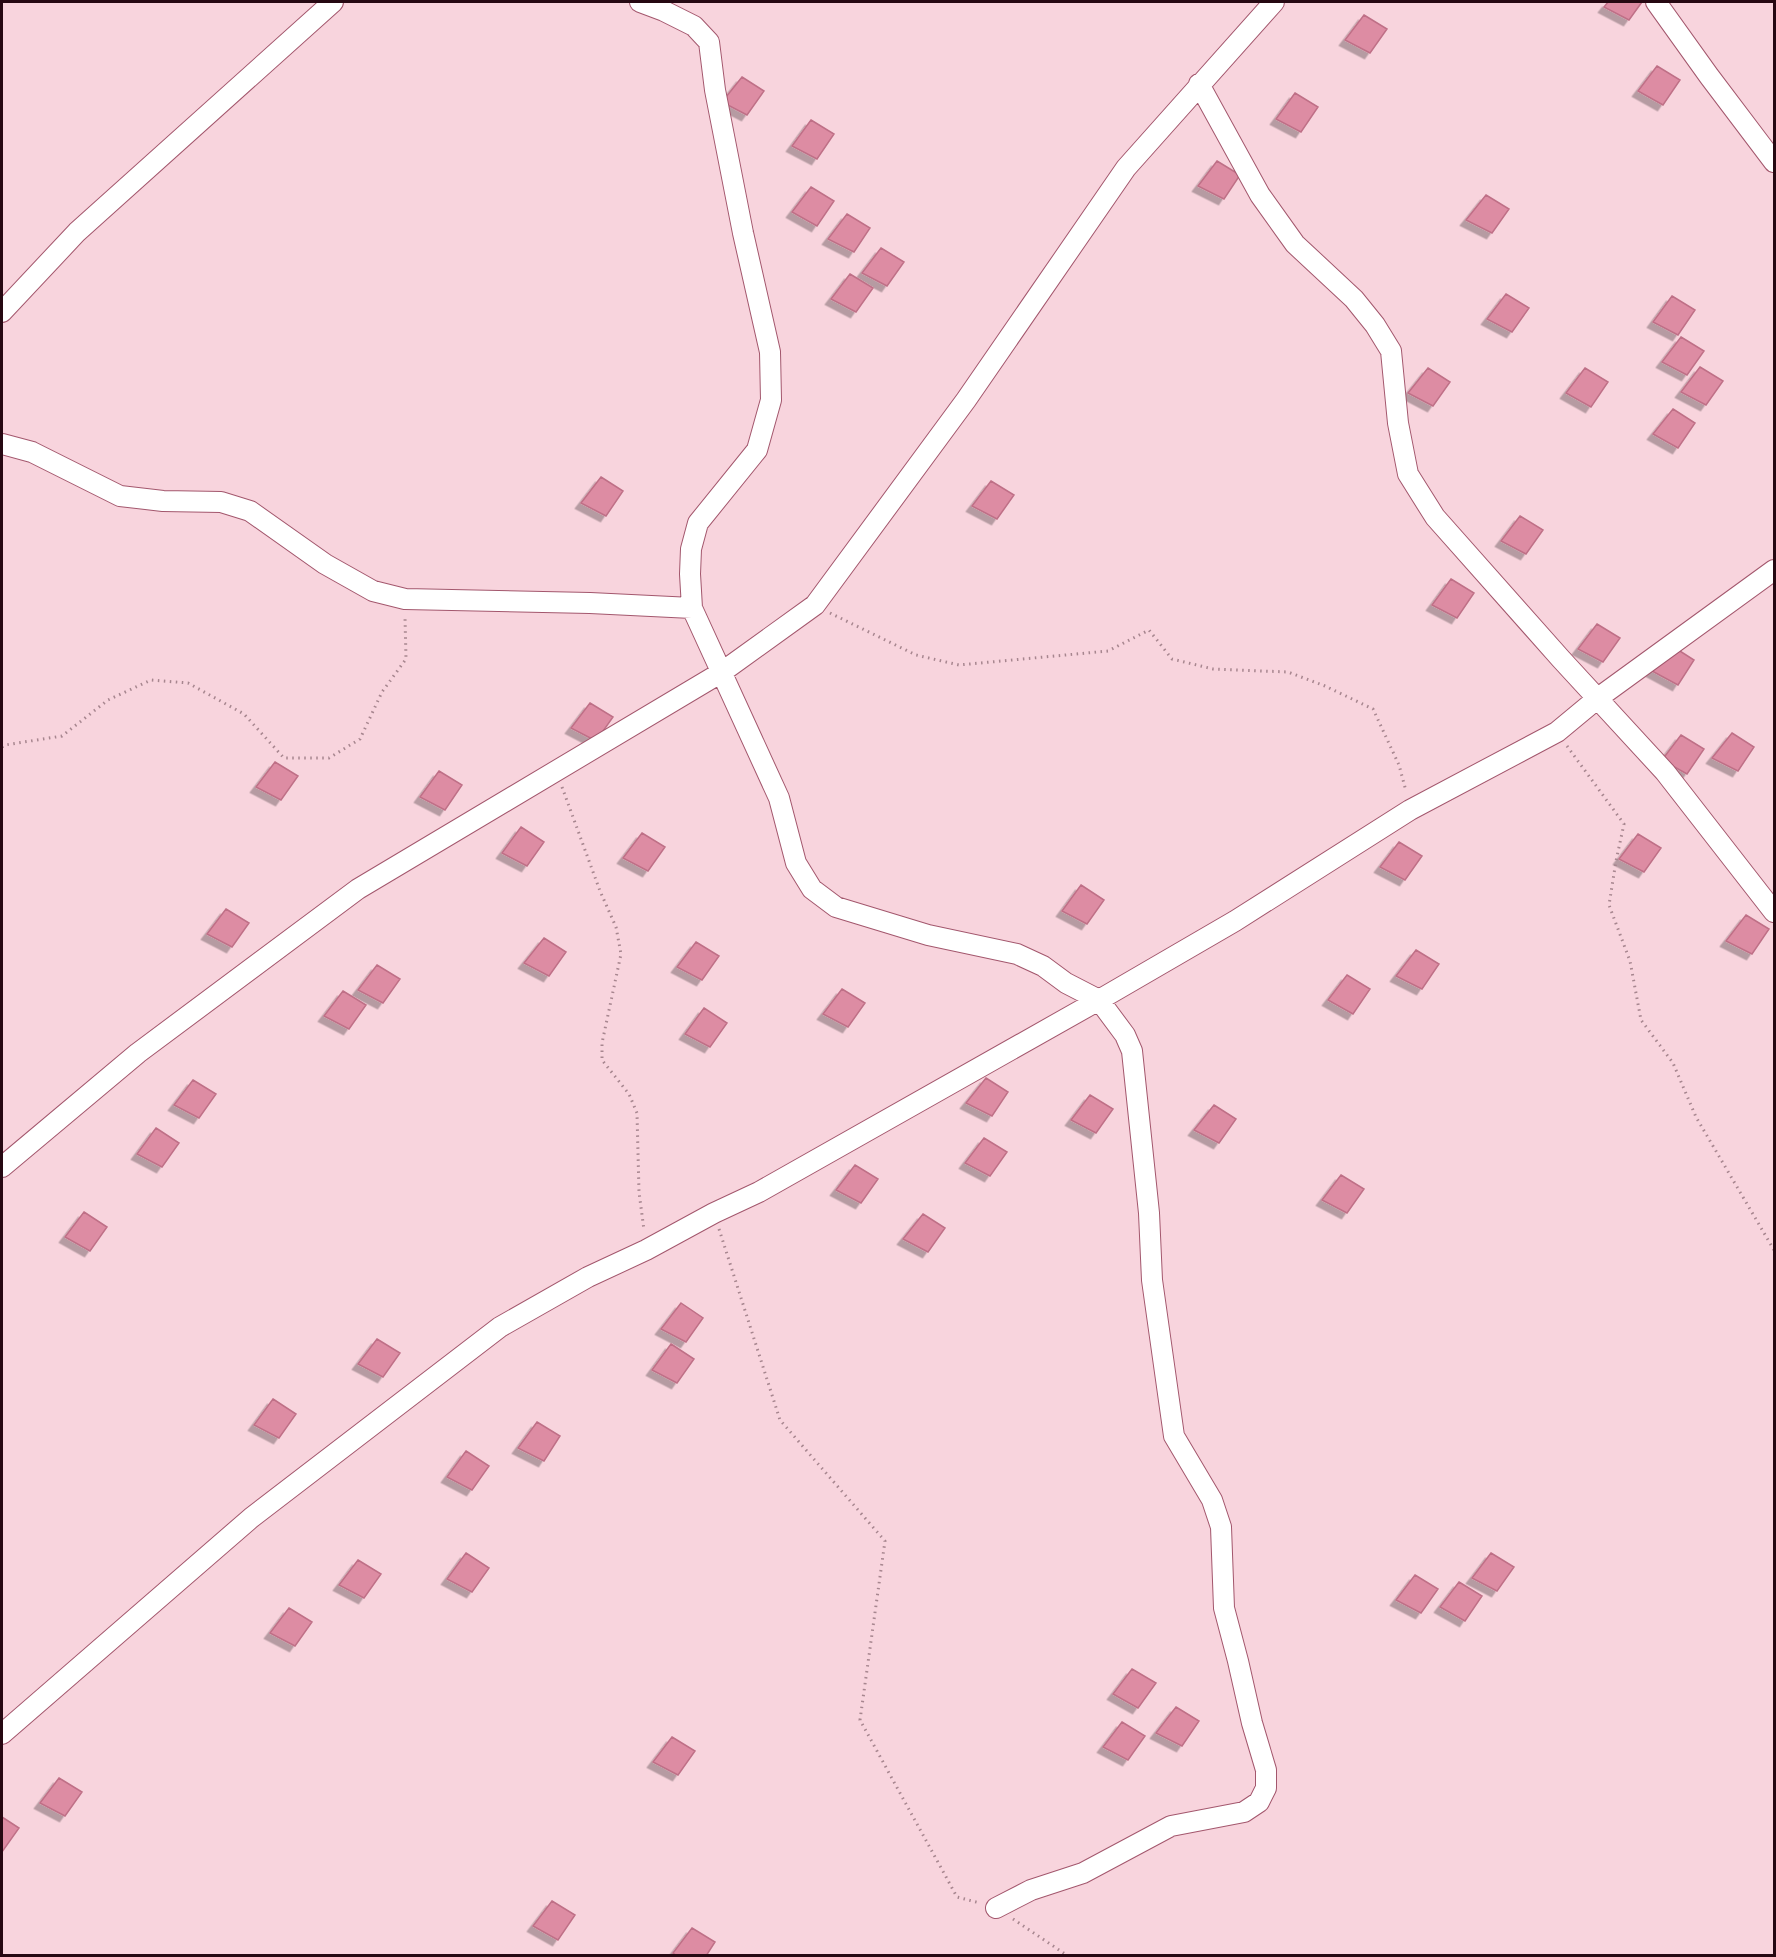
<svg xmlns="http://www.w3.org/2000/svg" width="1776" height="1957" font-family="Quicksand,sans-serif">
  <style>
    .building { fill: #dd8ca3; stroke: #bf7087; stroke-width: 1.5; filter: url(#shadow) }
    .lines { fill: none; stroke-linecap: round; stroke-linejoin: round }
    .street-casing { stroke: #a3576d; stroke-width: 22 }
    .path { stroke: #a7868f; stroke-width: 3; stroke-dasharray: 1.5 4.5; stroke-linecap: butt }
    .street { stroke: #fff; stroke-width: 20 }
  </style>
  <defs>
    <filter id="shadow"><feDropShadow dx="-5.5" dy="5.5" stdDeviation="0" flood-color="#0004"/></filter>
  </defs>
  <rect width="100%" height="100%" fill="#f8d4dd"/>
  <path class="building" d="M1608,2h34l-13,18 -25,-13z
    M1364,15l23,14 -17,24 -25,-13z
    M1657,66l23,14 -17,25 -25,-14z
    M742,77l22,14 -17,24 -25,-13z
    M1295,93l23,14 -17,25 -25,-13z
    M811,120l23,14 -17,25 -25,-13z
    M1217,161l23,14 -16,24 -26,-13z
    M811,187l23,14 -17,25 -25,-14z
    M1486,195l23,14 -17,24 -26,-13z
    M847,214l23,14 -16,24 -26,-13z
    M881,248l23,14 -17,24 -25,-13z
    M850,274l23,14 -17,24 -25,-13z
    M1506,294l23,14 -17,24 -25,-13z
    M1672,296l23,14 -17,25 -25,-13z
    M1681,337l23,14 -17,24 -25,-13z
    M1700,367l23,14 -17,24 -25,-13z
    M1428,368l22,14 -17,24 -25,-13z
    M1585,368l23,14 -17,25 -25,-14z
    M1673,409l22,14 -17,25 -25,-14z
    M601,477l22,14 -17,25 -25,-13z
    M991,481l23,14 -17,24 -25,-13z
    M1520,516l23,14 -17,24 -25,-13z
    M1451,579l23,14 -17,25 -25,-13z
    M1597,624l23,14 -17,24 -25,-13z
    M1672,646l22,14 -16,25 -26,-14z
    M590,703l23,14 -17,24 -25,-13z
    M1732,733l22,14 -16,24 -26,-13z
    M1681,735l23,14 -17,25 -25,-14z
    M275,762l23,14 -17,24 -25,-13z
    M439,771l23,14 -17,25 -25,-13z
    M521,827l23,15 -17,24 -25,-13z
    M642,833l23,14 -17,24 -25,-13z
    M1638,834l23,14 -17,24 -25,-13z
    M1399,842l23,14 -17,24 -25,-13z
    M1081,885l23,15 -17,24 -25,-13z
    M226,909l23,14 -17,24 -25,-13z
    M1746,915l23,14 -17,25 -26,-13z
    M544,938l22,14 -17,24 -25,-13z
    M696,942l23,14 -17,24 -25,-13z
    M1416,950l23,14 -17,25 -26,-13z
    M377,965l23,14 -17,24 -25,-13z
    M1347,975l23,14 -17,25 -25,-14z
    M842,989l23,14 -17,24 -25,-13z
    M343,991l23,14 -17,24 -25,-13z
    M704,1008l23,15 -17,24 -25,-13z
    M986,1078l22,14 -16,24 -26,-13z
    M193,1080l23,14 -17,24 -25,-13z
    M1090,1095l23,14 -17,24 -25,-13z
    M1214,1105l22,14 -17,24 -25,-13z
    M156,1128l23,15 -17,24 -25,-13z
    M984,1138l23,14 -17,24 -25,-13z
    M855,1165l23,14 -17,24 -25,-13z
    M1341,1175l23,14 -17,24 -25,-13z
    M84,1212l23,15 -17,24 -25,-14z
    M923,1214l22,14 -17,24 -25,-13z
    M681,1303l22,15 -17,24 -25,-13z
    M377,1339l23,14 -17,24 -25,-13z
    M671,1344l23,15 -17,24 -25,-13z
    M273,1399l23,15 -17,24 -25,-13z
    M537,1422l23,14 -16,25 -26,-13z
    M466,1451l23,15 -17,24 -25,-13z
    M466,1553l23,15 -17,24 -25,-13z
    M1491,1553l23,14 -17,24 -25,-13z
    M358,1560l23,14 -17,24 -25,-13z
    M1415,1575l23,14 -17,24 -25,-13z
    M1459,1582l23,14 -17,25 -25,-14z
    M289,1608l23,14 -17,24 -25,-13z
    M1132,1669l24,14 -18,25 -25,-14z
    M1176,1707l23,14 -17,25 -26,-13z
    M1122,1722l23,14 -17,24 -25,-13z
    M672,1737l23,14 -17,24 -25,-13z
    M59,1778l23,14 -17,24 -25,-13z
    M2,1817l17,11 -17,24z
    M552,1901l23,14 -17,25 -25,-14z
    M692,1928l23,14 -9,14h-29l-4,-3z"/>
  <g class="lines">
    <g class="street-casing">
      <path id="street" d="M1656,2l53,74 65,86
        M1199,84l61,111 35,49 59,55 21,26 16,26 7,72 10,51 27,43 126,142 104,113 109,140
        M2,312l75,-80 256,-230
        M2,444l30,8 88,44 43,5 58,1 29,9 75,53 48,27 32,8 185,4 102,5 -2,-34 1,-25 7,-26 59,-73 14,-50 -1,-48 -27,-119 -28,-143 -6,-48 -15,-16 -30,-15 -24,-9
        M692,608l87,190 17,65 16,26 24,18 92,28 89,19 26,12 23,17 33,17 26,35 7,16 17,162 3,67 22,156 38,64 9,27 3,81 14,53 14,62 14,47v18l-7,14 -15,10 -73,14 -88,47 -52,17 -35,18
        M2,1167l136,-114 220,-164 364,-217 93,-67 151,-205 160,-232 148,-166
        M2,1734l249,-216 249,-191 88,-50 58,-27 68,-37 45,-21 340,-192 136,-79 175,-111 147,-78 41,-34 176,-128"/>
    </g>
    <path class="path" d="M830,613l86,42 43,10 149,-14 41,-21 23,29 41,10 75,3 37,14 48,23 26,56 7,26
      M1567,746l57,78 -8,37 -7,44 21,56 11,59 32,43 23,54 78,133
      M2,747l3,-2 57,-9 46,-36 43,-20 37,3 56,31 40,44h45l31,-19 22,-47 24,-33 -1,-42
      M562,787l38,104 16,36 5,27 -19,89v17l27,34 8,19 2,79 5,38
      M719,1229l61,191 105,121 -25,179 97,177 23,6
      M1013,1919l55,37"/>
    <use href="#street" class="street"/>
  </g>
  <rect width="1776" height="1957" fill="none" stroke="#260812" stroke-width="6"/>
</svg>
